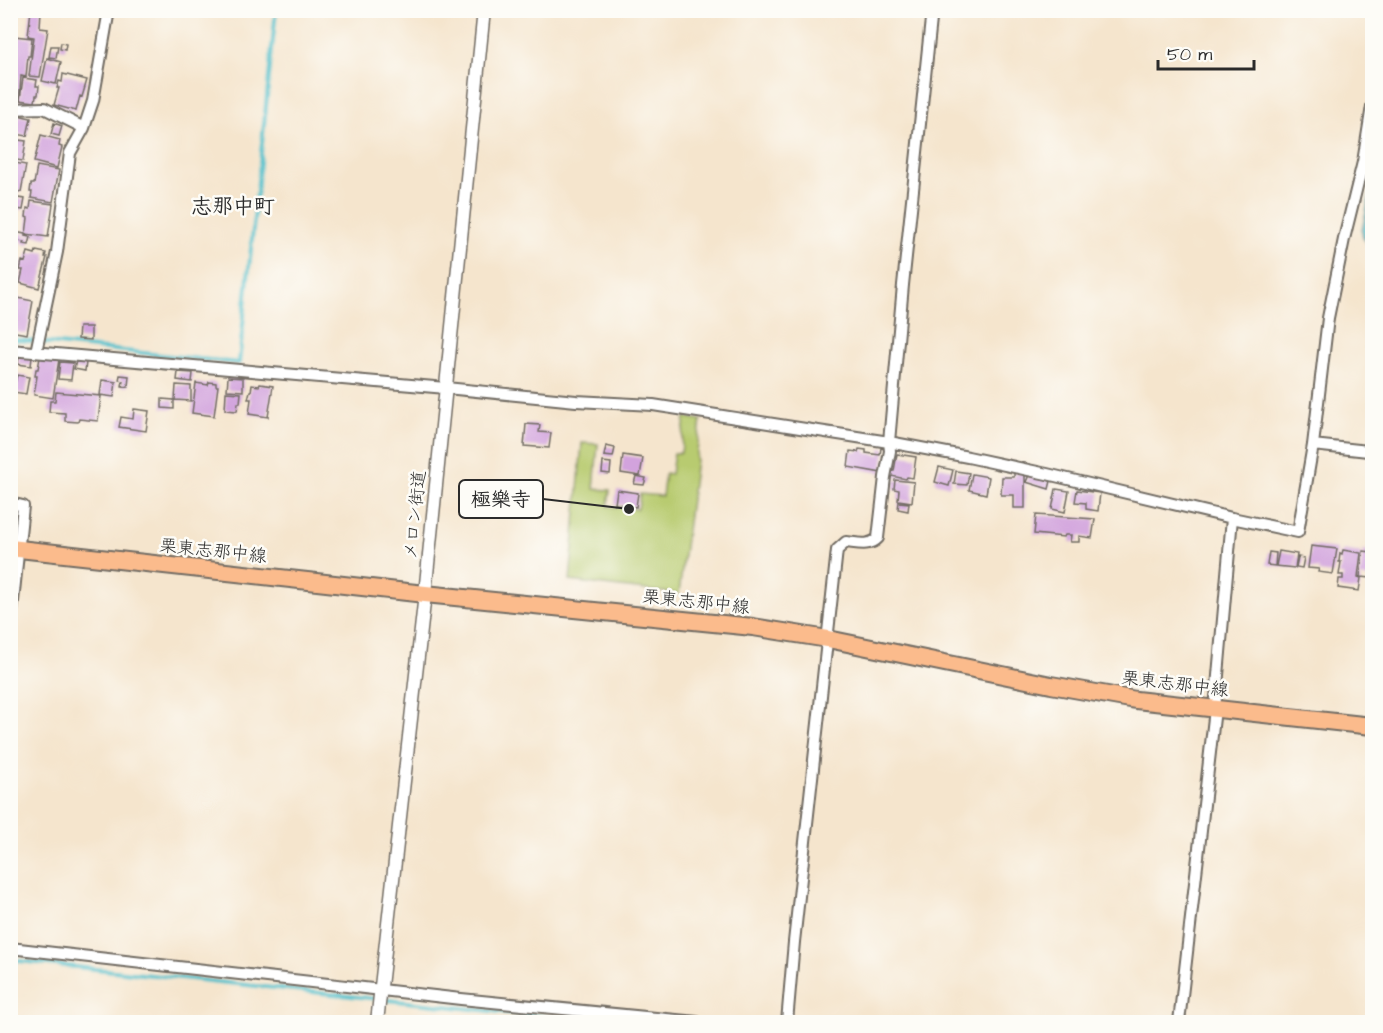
<svg xmlns="http://www.w3.org/2000/svg" width="1383" height="1033" font-family="'Architects Daughter','Klee One',sans-serif">
  <style>
    .green { fill: #b8cb6f; stroke: #727b4d; stroke-width: 1.5 }
    .water { fill: #53c0cb; stroke: #3f767b; stroke-width: 1.5 }
    .lines { fill: none; stroke-linecap: round; stroke-linejoin: round }
    .stream { stroke: #53c0cb; stroke-width: 4 }
    .building { fill: #d2a3dd }
    .minor-casing { stroke: #726c64; stroke-width: 14 }
    .tertiary-casing { stroke: #726c64; stroke-width: 15 }
    .primary-casing { stroke: #726c64; stroke-width: 20 }
    .minor { stroke: #fff; stroke-width: 10 }
    .tertiary { stroke: #fff; stroke-width: 12 }
    .primary { stroke: #fbbb8c; stroke-width: 16 }
    .labels { text-anchor: middle; dominant-baseline: central; stroke-width: 5; stroke-linejoin: round; paint-order: stroke }
    .street-label { font-size: 18px; fill: #2b2b2b; stroke: #fdfcf7 }
    .quarter-label { font-size: 21px; font-weight: bold; fill: #2b2b2b; stroke: #fdfcf7 }
    .leader { fill: none; stroke: #2b2b2b; stroke-width: 2 }
    .callout-dot { fill: #2b2b2b; stroke: #fdfcf7; stroke-width: 2 }
    .callout { fill: #fdfcf7; stroke: #2b2b2b; stroke-width: 2 }
    .callout-label { font-size: 20px; text-anchor: middle; font-weight: bold; fill: #2b2b2b }
  </style>
  <rect width="100%" height="100%" fill="#fdfcf7"/>
  <filter id="ink" filterUnits="userSpaceOnUse"><feTurbulence type="fractalNoise" baseFrequency=".0167" numOctaves="2"/><feDisplacementMap in="SourceGraphic" scale="12" xChannelSelector="R" yChannelSelector="G"/><feConvolveMatrix kernelMatrix="1 2 1 2 8 2 1 2 1" color-interpolation-filters="sRGB"/></filter>
  <filter id="wash" filterUnits="userSpaceOnUse"><feTurbulence type="fractalNoise" baseFrequency=".008" numOctaves="4" result="noise"/><feDisplacementMap in="SourceGraphic" scale="24" xChannelSelector="R" yChannelSelector="G"/><feGaussianBlur stdDeviation="1.35" result="paint"/><feColorMatrix in="noise" values="0 0 0 0 0 0 0 0 0 0 0 0 0 0 0 0 0 1.4 0 .05"/><feComposite in="paint" operator="in"/></filter>
  <g filter="url(#wash)">
    <rect width="100%" height="100%" fill="#f5e5cd"/>
    <path class="green" d="M685,417l16,3 -22,174 -109,-13 12,-138 16,1 -4,45 16,1 -2,16 30,3 2,-15 22,2 3,-23 6,1 3,-21h7z"/>
    <path class="water" d="M1372,185v61c-7,-3 -9,-7 -10,-15z"/>
    <g class="lines">
      <path class="stream" d="M10,339l229,24 37,-353
        M10,960l586,62"/>
    </g>
    <g id="blocks">
      <path class="building" d="M31,10h10l-1,18 8,1 -8,48 -11,-1 5,-39 -6,-1z
        M14,36l18,2 -2,18h-2l-2,21 -5,-1 -2,27h-9v-64h3z
        M61,43l5,1 -1,6 -5,-1z
        M51,46h7l-2,12 -7,-1z
        M47,58l14,4 -5,22 -14,-3z
        M63,74l24,6 -5,17 -2,-1 -4,15 -22,-6 5,-17h-2l2,-7 3,1z
        M23,78l14,2 -1,6h3l-1,9h-2l-1,7 -15,-2z
        M13,114l18,4 -4,18 -17,-3z
        M54,123l8,3 -3,10 -8,-2z
        M41,135l19,5 -1,6 3,1 -5,21 -23,-6z
        M10,139l16,2 -3,20 -13,-2z
        M10,162l16,3 -5,27 -11,-2z
        M37,166l22,4 -6,32 -22,-4 1,-6h-2l1,-8h3z
        M10,197l15,2 -2,11 -13,-2z
        M31,201l22,3 -5,33 -22,-3 2,-16 -2,-1 1,-9 3,1z
        M14,232l11,2v2l6,1 -2,8 -6,-1 1,-2 -11,-2z
        M36,251l10,2 -1,4h2l-8,31 -19,-5 3,-13h-3l2,-9 3,1 3,-10 7,2z
        M13,297l20,4 -6,33 -17,-3v-21z
        M79,327h12v13l-13,-1z
        M19,355l13,2 -1,9 -13,-2z
        M40,357l19,2 -6,39 -19,-3 3,-19h-2l1,-7h2z
        M76,361l10,1 -1,9 -11,-2z
        M60,362l13,1 -2,17 -13,-1z
        M178,372l15,1 -1,9 -15,-2z
        M17,375l12,2 -3,17 -13,-2z
        M120,375l9,1 -1,11 -6,-1 1,-5 -4,-1z
        M228,377l15,1v13l-16,-1z
        M102,380l14,2 -2,15 -14,-2z
        M209,382l7,1v3h2l-4,30 -22,-3 4,-30 12,2z
        M260,384l13,2 -5,31 -19,-3 2,-15h-3l2,-8h1l1,-6 7,1z
        M176,385l15,1v15l-16,-1z
        M56,392l45,4 -3,25 -19,-2 -1,3 -13,-1v-8l-16,-1 1,-11h5z
        M226,392l15,1 -1,10h-2l-1,8 -12,-1z
        M162,399l12,1v9l-12,-1z
        M134,409l15,2 -3,20 -27,-4 2,-10 12,2z
        M526,424l14,1 -1,7 12,1 -2,15 -25,-2z
        M606,446l9,2 -2,9 -9,-1z
        M881,448l4,1 -3,24 -34,-6 2,-16 8,1 1,-3 7,1v3l14,2z
        M897,454l19,3 -3,21 -6,-1 -1,2 -15,-3 1,-5h2z
        M623,455l20,3 -3,18 -19,-3z
        M603,462l8,1 -1,11 -8,-1z
        M939,467l14,3 -4,16 -14,-4z
        M956,471l13,2 -2,12 -13,-1z
        M1014,473h11v35h-11v-13h-13l1,-18h12z
        M972,474l17,3 -3,17 -17,-4z
        M1029,475l22,6 -2,8 -23,-7z
        M636,476l10,2 -2,7 -10,-1z
        M895,480l19,2 -2,20 -14,-2 1,-10 -5,-1z
        M1056,489l13,2 -4,21 -13,-3z
        M617,490l21,3 -2,14 -21,-3z
        M1077,490l23,3 -2,18 -12,-2v-6l-11,-1z
        M899,502l10,1 -1,8 -10,-2z
        M1036,515l59,4 -3,19 -13,-2v6h-9l1,-7h-6l-1,2 -30,-3z
        M1311,546l26,3 -4,25 -15,-2 1,-3 -11,-1z
        M1343,550l18,3 -3,24 3,1 -2,13 -21,-3 1,-9h4v-4h-4l2,-13h-2l1,-9 2,1z
        M1279,551l18,3 -2,14 -19,-2z
        M1363,551l9,1v26l-12,-1z
        M1269,552l7,1 -1,13 -8,-1z
        M1298,557l6,1 -2,10 -6,-1z"/>
    </g>
  </g>
  <g filter="url(#ink)">
    <use href="#blocks" fill-opacity="0" stroke="#726c64" stroke-width="1.5"/>
    <g class="lines">
      <g class="minor-casing">
        <path id="minor" d="M10,109l34,-1 40,20
          M10,350l436,38 130,13 77,4 236,37 79,15 79,17 185,44 66,14 15,-87 15,-127 16,-79 19,-77 9,-56
          M36,352l21,-100 13,-99 14,-25 9,-27 16,-91
          M1313,445l55,6 4,-1
          M10,503l13,3 -13,124
          M10,948l451,51 236,23
          M787,1022l7,-80 43,-392 9,-8c11,1 24,5 32,-4l7,-61 5,-26 -1,-9 14,-157 29,-275
          M1179,1022l36,-313 17,-191"/>
      </g>
      <g class="tertiary-casing">
        <path id="tertiary" d="M377,1022l48,-428 59,-584"/>
      </g>
      <g class="primary-casing">
        <path id="primary" d="M10,548l415,46 328,33 75,12 223,46 85,15 236,26"/>
      </g>
      <use href="#minor" class="minor"/>
      <use href="#tertiary" class="tertiary"/>
      <use href="#primary" class="primary"/>
    </g>
  </g>
  <g class="labels">
    <g class="street-label">
      <text transform="translate(415 515) rotate(-84)">メロン街道</text>
      <text transform="translate(213 551) rotate(6)">栗東志那中線</text>
      <text transform="translate(696 602) rotate(6)">栗東志那中線</text>
      <text transform="translate(1175 684) rotate(7)">栗東志那中線</text>
    </g>
    <g class="quarter-label">
      <text x="233" y="206">志那中町</text>
    </g>
  </g>
  <path class="leader" d="M629 509L543 499"/>
  <circle class="callout-dot" cx="629" cy="509" r="6"/>
  <rect class="callout" x="459" y="480" width="84" height="38" rx="6"/>
  <g class="callout-label">
    <text x="501" y="506">極樂寺</text>
  </g>
  <rect width="1383" height="1033" fill="none" stroke="#fdfcf7" stroke-width="36"/>
  <path d="M1158 60v9h96v-9" fill="none" stroke="#2b2b2b" stroke-width="3"/>
  <text x="1167" y="60" font-size="18" fill="#2b2b2b" stroke="#fdfcf7" stroke-width="4.5" paint-order="stroke">50 m</text>
</svg>
